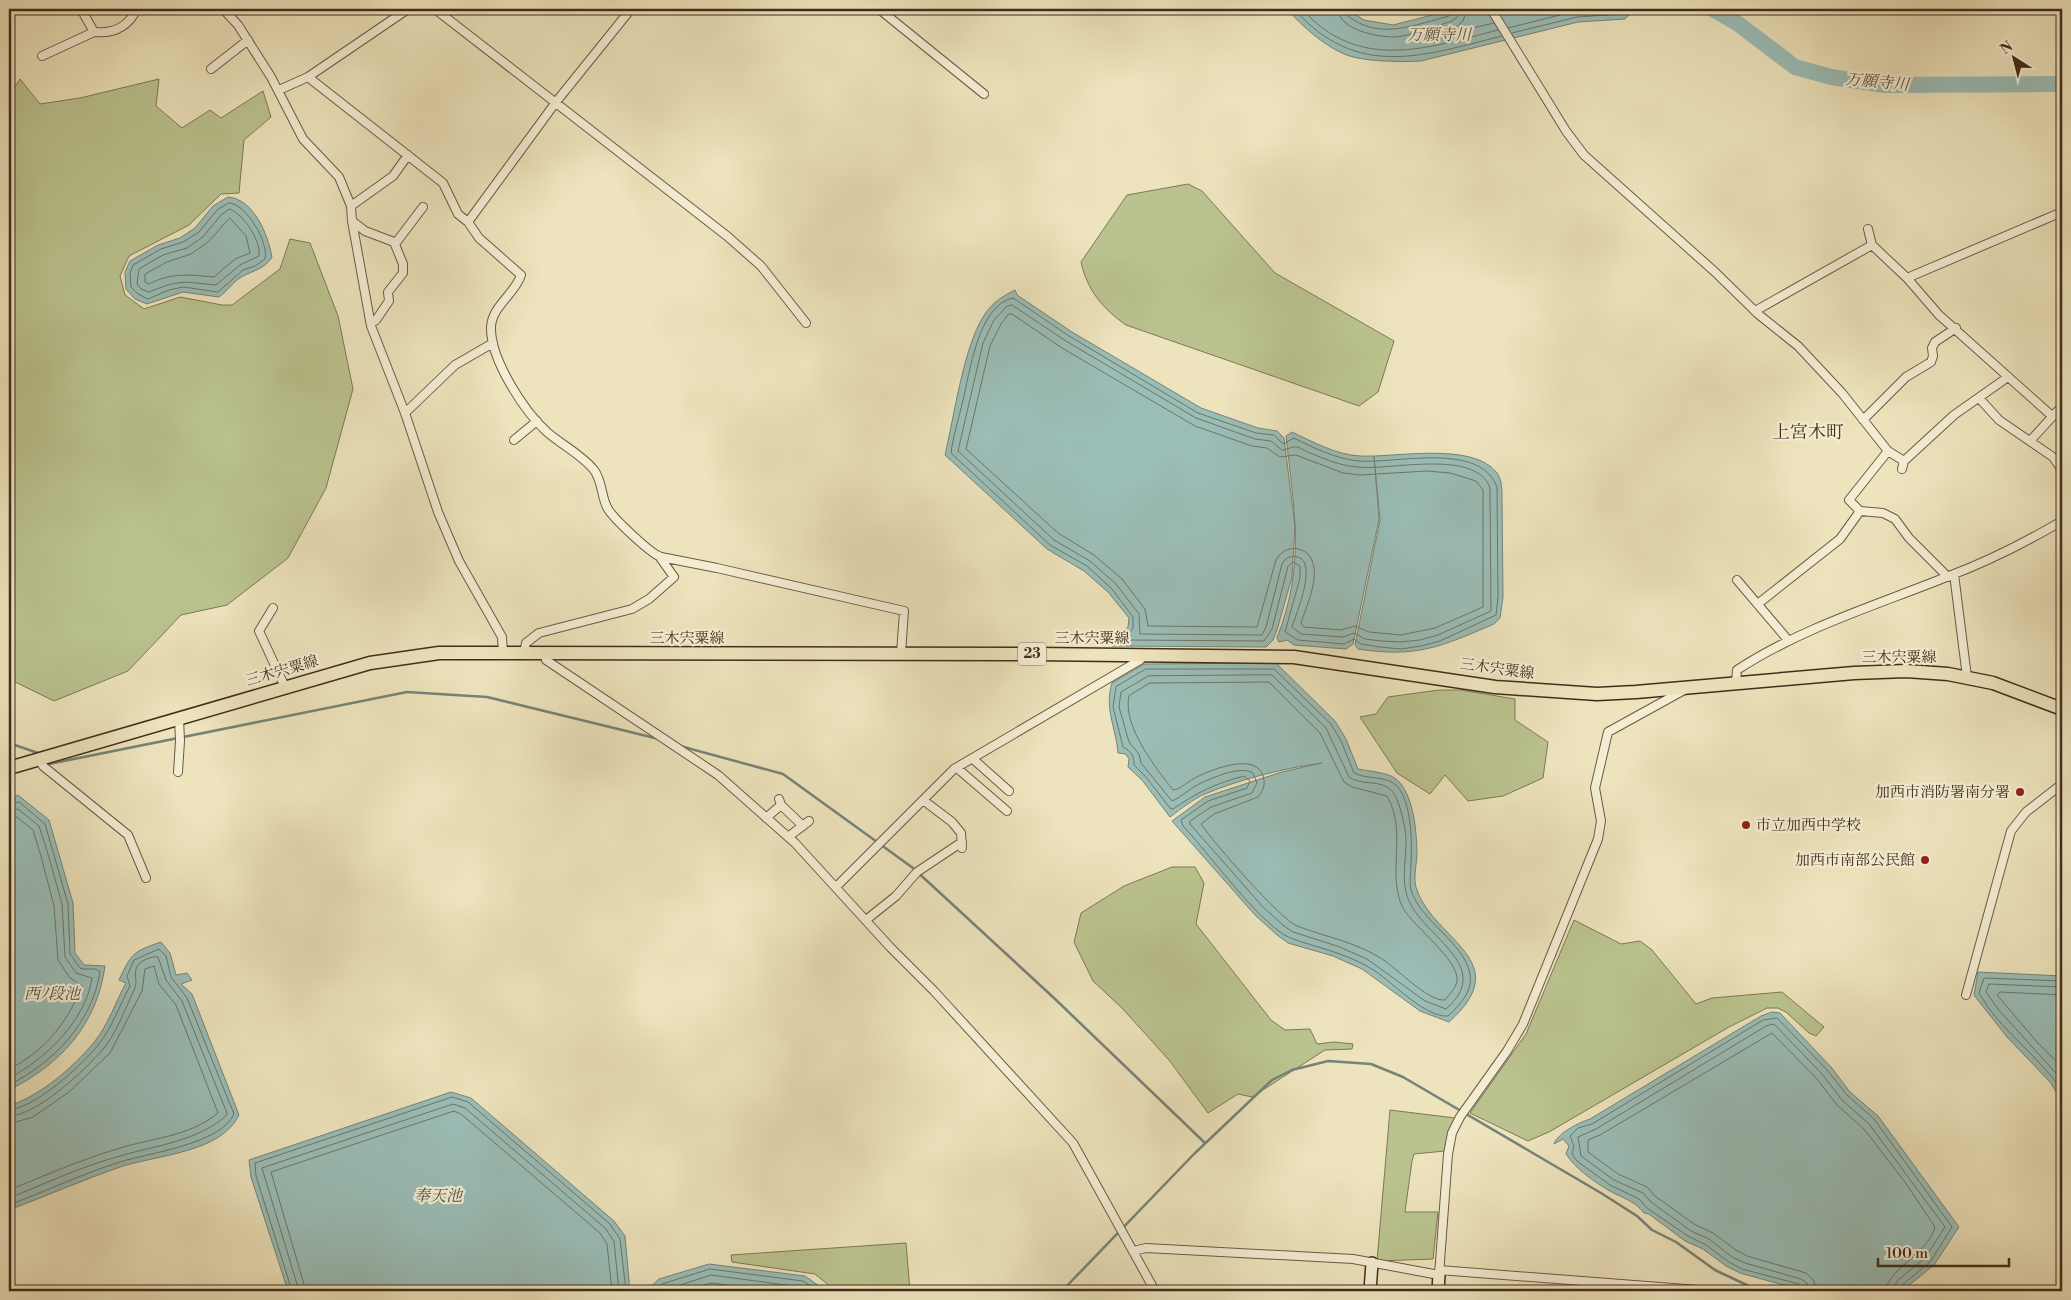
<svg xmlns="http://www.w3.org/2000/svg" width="2071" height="1300" font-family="'Libre Bodoni','Noto Serif JP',serif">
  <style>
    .green { fill: #bac38f; stroke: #7e7855 }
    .water { fill: #9abdb6; stroke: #768378 }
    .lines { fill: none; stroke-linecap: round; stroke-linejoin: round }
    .shore { stroke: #6e7568; stroke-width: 1 }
    .stream { stroke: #768378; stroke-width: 2.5 }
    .river { stroke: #9abdb6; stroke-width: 16 }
    .street-casing { stroke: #6c5a43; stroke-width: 10 }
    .secondary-casing { stroke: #412d1b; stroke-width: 14 }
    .primary-casing { stroke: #412d1b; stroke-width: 15 }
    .street { stroke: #f3edd3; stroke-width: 8 }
    .secondary { stroke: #f3edd3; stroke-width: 11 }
    .primary { stroke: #ede3bc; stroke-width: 12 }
    .poi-dot { fill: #8f2418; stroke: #f3edd3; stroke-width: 2 }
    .labels { text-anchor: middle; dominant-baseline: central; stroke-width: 4.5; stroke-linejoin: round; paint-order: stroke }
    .shield { fill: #f3edd3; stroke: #766752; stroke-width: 1 }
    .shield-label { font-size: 14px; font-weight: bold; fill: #412d1b }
    .street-label { font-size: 15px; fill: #412d1b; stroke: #f3edd3 }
    .poi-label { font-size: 15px; fill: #412d1b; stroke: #f3edd3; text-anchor: end }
    .water-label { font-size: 16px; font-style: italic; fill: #575142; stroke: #f3edd3 }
    .quarter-label { font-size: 18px; fill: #412d1b; stroke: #f3edd3 }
  </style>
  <rect width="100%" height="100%" fill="#ede3bc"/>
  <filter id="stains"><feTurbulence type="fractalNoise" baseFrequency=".004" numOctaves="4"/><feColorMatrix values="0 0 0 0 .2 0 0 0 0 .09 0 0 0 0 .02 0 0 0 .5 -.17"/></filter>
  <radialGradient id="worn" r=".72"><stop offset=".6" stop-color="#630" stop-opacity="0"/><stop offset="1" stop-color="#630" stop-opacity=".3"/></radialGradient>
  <path class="green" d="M20,79l20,25 40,-6 79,-19 -3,27 26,22 28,-18 11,8 42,-27 8,26 -27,23 -5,53 -18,1 -32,31 -60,31 -9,20 5,19 19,14 36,-12 42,8h10l48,-36 10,-30 20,4 28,73 15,73 -27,99 -38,70 -61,47 -46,10 -53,56 -74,30 -45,-22v-583z
    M1188,184l14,7 73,82 119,68 -16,51 -19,14 -233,-81c-23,-16 -39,-35 -45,-63l46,-67z
    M1439,690h22l54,9v21l33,22 -5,36 -40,18 -35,5 -23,-26 -15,19 -33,-21 -37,-56 16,-3 12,-17z
    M1172,867h23l9,16 -8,41 75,96 14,10 25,-1 7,15 17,-2 19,2 -1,5 -27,1 -73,47 -14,-3 -30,19 -39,-53 -47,-52 -29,-27 -19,-39 7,-29 43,-27z
    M1574,920l47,24 19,-3 12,9 44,54 16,-6 70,-6 42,35 -8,9 -7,-3 -23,-21 -8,-4h-11l-38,19 -180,105 -21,9 -58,-28 56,-79z
    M1390,1110l65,8 -10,33 -31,3 -2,7 -7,51h33l-5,47 -56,2z
    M906,1243l4,48h-74l-21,-17 -83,-12 -1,-7z"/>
  <path class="water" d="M1287,9h59l18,11 29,5 63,-16h179l-10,10 -47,3 -157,39c-19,1 -59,1 -77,-7 -22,-10 -41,-27 -57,-45z
    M228,197c26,2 40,38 44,60 -8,14 -24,14 -35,23 -6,5 -11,12 -18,17l-36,-5 -36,12 -12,-5 -9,-10 -1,-17 5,-11 28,-16 22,-7 15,-10 18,-22z
    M1015,290l2,5 55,37 129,76 57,20 19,3 7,7 11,88 -3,51 -15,53 -4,10 -7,7 -154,-1 16,-19 1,-9 -21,-26 -24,-21 -37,-22 -102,-94c9,-38 19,-111 40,-141 8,-12 18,-18 30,-24z
    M1292,432c21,10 45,23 68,24 33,2 113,-15 137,17 5,7 5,17 5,25l1,99 -3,21 -6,6c-54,23 -77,34 -136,25l-3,-4 25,-125 -6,-64 5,63 -26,125 -7,5 -52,-4 -7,-5 -8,2 -2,-4c29,-75 17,-126 9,-202z
    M1276,663l59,58 11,18 12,30c10,2 24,3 33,7 23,10 26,59 26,80 -1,10 -4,25 0,34 18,51 100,71 32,132l-29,-11 -58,-42 -29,-13 -45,-13 -11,-8 -22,-20 -83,-94 33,-24 77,-25 40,-9c-37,5 -82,16 -117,31 -12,5 -24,15 -35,23l-28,-37 -14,-13 1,-8 -3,-5 -8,-1c-2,-25 -14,-45 -6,-70l32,-19z
    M18,795l31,25 24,83 2,50 9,12 21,1c-8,59 -45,99 -96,124v-290z
    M161,942l9,11 6,22 11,-2 5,7 -11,4 11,10 47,121c-18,38 -83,40 -119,52 -37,13 -74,29 -111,43v-104c32,-11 64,-38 86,-65 13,-16 21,-40 31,-58l-7,-3c13,-27 13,-28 42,-38z
    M1978,972l84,4v125l-12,-19 -43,-45 -33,-42z
    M1772,1012l8,1 51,54 19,25 28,24 81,111 -25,38 -32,26h-97l-65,-18 -14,-7 -23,-17 -18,-8 -36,-27 -5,-1c-10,-13 -22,-15 -36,-23 -15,-9 -32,-21 -42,-36l3,-8 -6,-7 -9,5c4,-11 24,-21 36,-25l171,-103z
    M451,1092l20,6 143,123 11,15 5,55h-342l-37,-114 -2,-17z
    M709,1264l96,12 21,15 -179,-1 12,-11z"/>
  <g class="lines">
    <path class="shore" d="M1294,9c63,71 128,47 208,27
      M1302,9c57,64 125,39 196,21
      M1338,9c1,21 39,28 56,28 18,-1 40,-10 58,-16l5,-4 2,-8
      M1344,9c1,6 5,8 10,11 29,19 64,4 95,-4l4,-7
      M1467,9l-4,12 -9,8 1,3 39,-9
      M1508,28l68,-17 31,-2
      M1512,33l65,-16 45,-3 6,-5
      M229,203c17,0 40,40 36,56l-10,7 -12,4 -25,22 -35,-5 -14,3 -21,9 -10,-5 -7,-7 -1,-14 3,-8 28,-16 22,-7 16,-10 18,-22z
      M230,209c14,6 31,31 29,47l-19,9 -24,20c-33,-3 -35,-6 -67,7l-8,-3 -4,-5 2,-15 24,-14 24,-7 16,-11 18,-22z
      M230,218l16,18 4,17 -15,6 -21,18c-24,-2 -42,-5 -65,7l-4,-2v-8l22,-12 24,-8 17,-12z
      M1013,298l56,38 129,77 58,20 18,2 9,9 11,-6c20,10 42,21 65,23 36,3 121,-20 138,26l1,110 -2,18 -56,26 -19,5 -20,3 -21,-2 -19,-3 -7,-5 -10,5 -46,-4 -13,-8 15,-54v-12l-7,-4 -5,4 -16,63 -8,12 -136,-1 -1,-3 6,-9v-11l-21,-28 -25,-23 -37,-21 -99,-92c2,-17 8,-35 12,-53 7,-28 15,-95 50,-102z
      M1012,305l54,36 130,77 59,21 16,2 11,9c5,0 10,-4 14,-3 4,0 10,5 14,6 15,6 31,13 48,14 31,4 118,-19 132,21l1,123 -53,24 -18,5 -19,2 -20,-1 -16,-2 -11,-6 -11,4 -42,-3 -9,-7c5,-16 22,-55 10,-68 -8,-5 -16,-3 -20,5l-16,63 -4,8 -122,-1 -1,-20 -23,-30 -26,-23 -36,-21 -96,-89 25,-108 11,-23 12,-13z
      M1009,314h3l50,34 133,78 57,20 15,2 13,9 16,-2 47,18 17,2 67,-4 23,2 26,8 7,9v117l-48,21 -34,7 -32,-3 -14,-6 -14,4 -37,-3 -3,-4c6,-19 23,-53 6,-70 -12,-8 -24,-5 -31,7l-19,67 -109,-1 -3,-17 -23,-30 -28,-24 -36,-22 -92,-84 24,-103 11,-22z
      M1146,669h128l57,55 10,17 13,32c13,7 32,2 43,13 15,17 15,57 14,78 0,8 -2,19 0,26 10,32 53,52 59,84 3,17 -10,31 -22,42 -22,2 -55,-33 -73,-45 -18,-12 -40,-19 -60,-25 -12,-4 -24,-6 -35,-14 -34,-26 -67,-74 -97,-106l-2,-6 27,-19 39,-13 3,-7 -6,-5c-30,8 -46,16 -71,33l-3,-1 -24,-31 -12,-12c0,-9 -2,-13 -11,-18l-10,-40 3,-20z
      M1272,675l54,53 23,49c12,9 33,2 43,14 4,4 6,11 8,17 3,11 6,22 6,33 0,22 -6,45 5,64 19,35 82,63 35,104l-21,-8 -58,-42 -30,-13 -44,-14 -9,-6 -21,-19 -73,-83v-3l21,-14 41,-14 5,-10 -4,-10c-13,-8 -41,5 -54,11 -9,4 -17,13 -27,17l-31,-38 -2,-9 -10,-12 -10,-35 2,-15 27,-16z
      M1150,683l119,-1 51,51 24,49 8,5 35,9c21,36 -1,78 16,112 10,18 57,53 54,73 -1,7 -8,14 -12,19 -18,1 -47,-31 -63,-41 -26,-17 -56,-22 -85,-33 -18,-8 -83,-83 -96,-102l13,-10 44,-17c4,-5 7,-10 6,-17 -4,-30 -51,-11 -67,-3 -8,3 -15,12 -24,13 -17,-22 -51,-64 -44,-94z
      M9,804l10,-2 26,22 23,80 2,50 11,15h15l4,3c-8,51 -47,91 -91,113
      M9,810l9,-1 21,17 9,28 14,50 3,53 11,16 16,5c-6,42 -47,82 -83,100
      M9,818l8,-1 16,13 8,26 13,50 4,54 12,18 12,8c-14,36 -38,66 -73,83
      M2062,981l-78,-3 -5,15c21,38 60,62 83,98
      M2062,987l-73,-3 -3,8 12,17 64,71
      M2062,995l-62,-3 -3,3 40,47 25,25
      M9,1110c28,-3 72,-44 90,-66 13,-16 21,-40 31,-58l-3,-10 7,-16 25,-11 7,7 5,21 16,21 47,116c-13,30 -86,39 -114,48 -38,12 -74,29 -111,43
      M9,1116c29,-1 76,-46 95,-68 12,-14 22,-41 30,-58 5,-9 -2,-16 4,-25 4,-5 14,-9 20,-8l8,23 16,21 45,112 -1,3c-31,26 -69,29 -106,40 -38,10 -75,28 -111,42
      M9,1124l24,-7 36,-25 41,-39 32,-62 3,-22 9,-3 5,18 17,21 42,108c-29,24 -67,25 -101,36 -37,11 -73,27 -108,41
      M292,1291l-36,-115 -1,-13 197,-66 16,5 142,122 10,15 6,52
      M299,1291l-37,-123 191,-64 12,4 140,120 9,13 5,50
      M306,1291l-35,-119 183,-61 7,3 139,119 7,11 5,47
      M653,1291l9,-7 48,-15 93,12 16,10
      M662,1291l49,-16 90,12 8,4
      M684,1291l27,-8 67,8
      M1802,1291l-3,-7 -57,-15 -13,-7 -23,-17 -18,-9 -41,-28 -8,-9 -29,-14 -33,-24 -5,-7 2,-8 -4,-10 8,-8 14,-4 171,-104 14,-2 50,52 20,25 27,24 78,108 -22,35 -29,24 -2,5
      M1808,1291l-1,-8 -6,-4 -56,-16 -13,-6 -23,-18 -18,-8 -40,-29 -8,-9 -29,-13 -33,-24 -3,-19 18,-8 170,-103 8,-2 48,50 20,26 27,24 76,103 -20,31 -28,23 -4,10
      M1816,1291l-2,-10 -8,-8 -59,-17 -11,-6 -23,-17 -19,-9 -39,-28 -8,-9 -29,-13 -30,-22v-12l12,-5 172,-102 45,46 20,26 27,24 41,53 30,45c-7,27 -49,43 -49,64"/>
    <path class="stream" d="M9,743l29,10
      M680,746l103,28 130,94 141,130 151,145
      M49,764l358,-72 80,5 172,42
      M1062,1291l132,-137 78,-74 20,-10 36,-9 43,3 32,13 198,116 36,23 15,14 24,12 39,28 36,17 17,4"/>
    <path class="river" d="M1713,9l24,14 58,44 36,10 54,8 177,-1"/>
    <g class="street-casing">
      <path id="street" d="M223,9l15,16 33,52 32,62 36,38 12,29 1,15 19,105 34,87 33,99 21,49 43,76 1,16
        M435,9l292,227 34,30 45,57
        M879,9l105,85
        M1491,9l75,122 18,24 131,117 43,42 40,32 44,47 46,58 16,10
        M94,32c20,2 34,-5 43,-23
        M42,56l52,-24 -13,-23
        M211,69l37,-29
        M308,77l135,106 15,31 10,8 11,16 42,37c-6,19 -29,31 -30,52 -1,32 33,84 56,105 15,13 35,23 47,38 9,12 7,28 14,39 6,10 43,45 53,48l56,11 187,43 -3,43
        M279,90l29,-13 100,-68
        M351,206l42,-30 15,-21
        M352,221l13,10 29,11 9,22v9l-15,19 1,9 -13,19 -5,3
        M468,222l88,-120 75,-93
        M1868,229l4,16 35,33 32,37 113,101
        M395,244l28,-37
        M1907,278l155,-66
        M1755,311l117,-66
        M1979,398l20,22 54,37 9,13
        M405,413l50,-48 38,-22
        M1863,420l43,-43 25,-15 2,-6 -1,-8 3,-6 21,-14
        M514,440l23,-19
        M2031,440l31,-34
        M1902,469l2,-8 50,-46 54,-38
        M1860,511l23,2 12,6 14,19 39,39
        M1954,574l13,103
        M1737,580l51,60
        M1759,603l81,-64 20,-28 -11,-11 39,-49
        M273,608l-14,23 26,56
        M524,653l2,-10 13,-10 93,-24 17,-10 25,-22 -15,-21
        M545,653l1,7 172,115 77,68 95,104 44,44 139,152 82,148
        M1736,682l1,-12c66,-43 140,-65 212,-94 40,-15 77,-34 113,-55
        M39,759l4,7 85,69 18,43
        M973,759l36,32
        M957,768l50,43
        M178,772l2,-31 -1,-23
        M779,799l2,6 22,21
        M923,800l29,22 9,11 1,15
        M766,818l15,-13
        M788,837l21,-16
        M836,887l118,-118 186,-109 4,-5
        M866,920l30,-24 21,-24 45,-30
        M1966,995l45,-164 15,-19 36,-28
        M1133,1251l13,-3 207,11 86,16 9,-121 4,-21 8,-16 47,-66 16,-27 75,-185 3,-18 -6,-33 13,-56 78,-43
        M1439,1270l273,21"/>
    </g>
    <g class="secondary-casing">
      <path id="secondary" d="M1370,1291l2,-28
        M1438,1291l1,-16"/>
    </g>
    <g class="primary-casing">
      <path id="primary" d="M9,768l361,-105 69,-10 596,1 259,3 201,30 102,7 39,-2 218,-19 52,-2 42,3 45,9 69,26"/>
    </g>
    <use href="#street" class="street"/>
    <use href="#secondary" class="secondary"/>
    <use href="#primary" class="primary"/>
  </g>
  <g class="poi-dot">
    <circle cx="2020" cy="792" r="5"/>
    <circle cx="1746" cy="825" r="5"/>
    <circle cx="1925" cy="860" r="5"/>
  </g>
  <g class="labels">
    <rect class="shield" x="1018" y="642.5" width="28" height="23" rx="4"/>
    <g class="shield-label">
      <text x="1032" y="654">23</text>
    </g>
    <g class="street-label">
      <text x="687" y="638">三木宍粟線</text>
      <text x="1092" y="638">三木宍粟線</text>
      <text x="1899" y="657">三木宍粟線</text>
      <text transform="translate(1497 669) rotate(8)">三木宍粟線</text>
      <text transform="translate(282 671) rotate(-16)">三木宍粟線</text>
    </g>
    <g class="poi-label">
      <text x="2010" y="792">加西市消防署南分署</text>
      <text x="1756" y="825" text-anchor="start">市立加西中学校</text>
      <text x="1915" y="860">加西市南部公民館</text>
    </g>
    <g class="water-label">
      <text x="1439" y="35">万願寺川</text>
      <text transform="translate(1877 82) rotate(5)">万願寺川</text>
      <text x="52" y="994">西ﾉ段池</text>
      <text x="438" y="1196">奉天池</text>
    </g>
    <g class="quarter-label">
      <text x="1808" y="432">上宮木町</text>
    </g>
  </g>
  <rect width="2071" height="1300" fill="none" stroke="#ede3bc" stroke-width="30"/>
  <rect x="10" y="10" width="2051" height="1280" fill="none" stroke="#412d1b" stroke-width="2.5"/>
  <rect x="15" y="15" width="2041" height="1270" fill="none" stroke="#412d1b"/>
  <g transform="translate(2014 58) rotate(324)" stroke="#f3edd3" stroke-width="4" paint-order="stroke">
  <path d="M0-4L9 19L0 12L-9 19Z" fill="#412d1b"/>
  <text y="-8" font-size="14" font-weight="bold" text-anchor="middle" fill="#412d1b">N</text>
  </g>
  <path d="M1878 1258v8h131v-8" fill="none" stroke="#412d1b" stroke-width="2.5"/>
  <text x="1886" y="1258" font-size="15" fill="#412d1b" stroke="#f3edd3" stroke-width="4" paint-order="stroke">100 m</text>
  <rect width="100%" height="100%" filter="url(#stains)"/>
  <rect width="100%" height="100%" fill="url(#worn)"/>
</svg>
